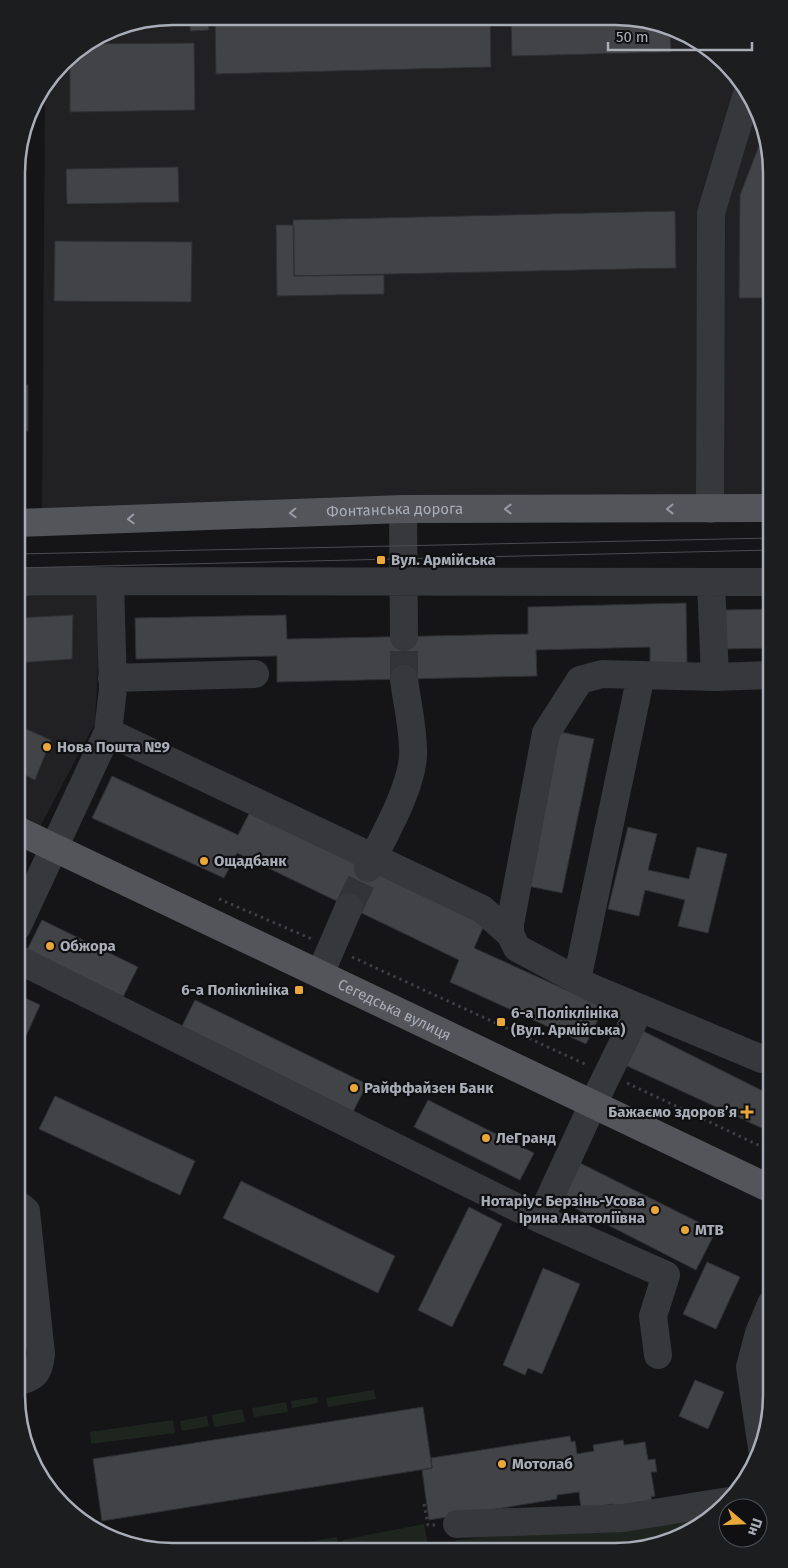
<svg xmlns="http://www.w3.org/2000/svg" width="788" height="1568" font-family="'Fira Sans',sans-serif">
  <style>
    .built { fill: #212124 }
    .green { fill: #1e251e }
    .building { fill: #424347; stroke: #2f3033 }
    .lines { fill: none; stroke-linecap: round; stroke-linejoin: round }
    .minor-tunnel { stroke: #323337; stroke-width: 28; stroke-dasharray: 28 14; stroke-linecap: butt }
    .path { stroke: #3d3f43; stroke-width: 3; stroke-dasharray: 2.5 4; stroke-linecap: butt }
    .minor { stroke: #36383c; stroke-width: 28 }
    .major { stroke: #53555b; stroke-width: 28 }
    .tram { stroke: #4a4c51; stroke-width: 1 }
    .oneway { stroke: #979ba5 }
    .poi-dot { fill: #eaa73a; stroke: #101012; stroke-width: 2 }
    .labels { text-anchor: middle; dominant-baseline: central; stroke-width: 4.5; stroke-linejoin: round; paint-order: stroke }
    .street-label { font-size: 15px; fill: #a8adb7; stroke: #101012 }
    .poi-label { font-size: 15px; font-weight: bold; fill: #a8adb7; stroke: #101012; text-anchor: start }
    .rim { fill: none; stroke: #a8adb7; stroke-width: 2.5 }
  </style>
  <rect width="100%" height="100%" fill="#151517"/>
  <path class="built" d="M173,16l473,3 73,36 45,68 8,50v331l-730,11 3,-428 24,-32 44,-27z
    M102,584l-7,139 -55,104 -23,-10v-231z"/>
  <path class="green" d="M374,1390l2,9 -48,8 -2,-9z
    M317,1397l1,6 -26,5 -1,-7z
    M286,1402l2,10 -34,5 -2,-9z
    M242,1409l3,13 -31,5 -2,-12z
    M207,1416l2,10 -27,5 -2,-10z
    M173,1420l2,13 -84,11 -1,-12z
    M713,1516l-11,9 -37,19 -50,8 -157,-1 -2,-11z
    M424,1524l5,27h-85l-2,-11z
    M337,1537l2,14h-84z"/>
  <path class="building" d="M190,16h18l1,14 -19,1z
    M215,17l275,1 1,49 -275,7z
    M511,18l135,1 24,12 1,21 -159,4z
    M194,43l1,67 -125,2v-57l17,-11z
    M44,88v17h-12l1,-2z
    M765,130l7,43v125h-33l1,-103z
    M178,167l1,35 -112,2 -1,-35z
    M675,211l1,57 -382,8 -1,-56z
    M276,225h18v51l90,-1v19l-107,2z
    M55,241l137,1 -1,60 -137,-1z
    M17,385h11v46h-11z
    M686,603l1,60h-37v-16l-114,3 1,26 -260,6v-26l-141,3 -1,-41 151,-3 1,24 241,-5v-27z
    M772,609v39l-47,1 -1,-39z
    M73,615l-1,44 -55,4v-45z
    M17,725l34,15 -16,40 -18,-9z
    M556,731l38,8 -32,154 -39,-8z
    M112,776l126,59 13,-25 235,111 -12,27 130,59 -18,37 -136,-62 9,-22 -222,-107 -13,25 -132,-60z
    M628,827l29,7 -9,36 41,9 8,-32 30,7 -19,79 -30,-7 7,-26 -40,-10 -6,26 -31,-7z
    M42,920l96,47 -15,30 -96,-47z
    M17,994l23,11 -23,51z
    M195,1000l172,84 -16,32 -172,-84z
    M643,1031l128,64v22l-5,13 -141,-65z
    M55,1096l140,65 -15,34 -141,-66z
    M428,1100l106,53 -14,27 -106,-53z
    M580,1163l136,68 -20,39 -135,-69z
    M241,1181l154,75 -17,37 -155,-75z
    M469,1207l33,17 -50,103 -34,-17z
    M707,1262l33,15 -24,52 -33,-15z
    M543,1268l37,16 -38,90 -14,-6 -3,7 -22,-10z
    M695,1380l29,12 -16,37 -29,-13z
    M423,1407l9,61 -330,53 -9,-62z
    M570,1436l1,6 4,-1 2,13 17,-3 -1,-6 30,-5 1,5 21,-3 3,18 7,-1 2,13h-6l4,24 -4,1 2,11 -39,7 -1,-11 -32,5 -2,-17 -22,3v4l-128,21 -7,-50 10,-2 -1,-10z"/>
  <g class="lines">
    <path class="minor-tunnel" d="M404,679v-42
      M349,907l19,-39"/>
    <path class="path" d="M219,899l93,40
      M352,957l235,108
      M627,1083l144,68
      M424,1504l4,21h8"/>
    <path class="minor" d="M403,509l1,128
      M710,509l1,-296 35,-116
      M17,582l25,-1 730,1
      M711,583l4,94
      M112,678l143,-4
      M108,732l374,177 28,25
      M368,868c15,-31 43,-78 45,-112 1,-25 -6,-52 -9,-77
      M17,927l91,-195 5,-43 -3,-108
      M17,959l523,260 126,56 -13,41 5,39
      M320,974l29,-67
      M577,980l64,-305
      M771,1059h-9l-170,-71 -75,-40 -7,-14v-10l36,-191 34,-53 22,-6 113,3 57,-2
      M540,1219l53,-115 47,-96
      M16,1382c19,-5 23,-8 25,-28l-15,-143 -10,-8
      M762,1448l-12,-81 9,-34 12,-29
      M457,1524l166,-6 106,-17"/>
    <g class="major">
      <path id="s1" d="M17,523l386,-14 369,-1"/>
      <path id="s2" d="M17,830l754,359"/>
    </g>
    <path class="tram" d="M17,554l755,-16
      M17,568l755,-18"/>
  </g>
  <defs><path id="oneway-chevron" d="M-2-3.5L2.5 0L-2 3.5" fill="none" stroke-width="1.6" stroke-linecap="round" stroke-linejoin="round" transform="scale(1.25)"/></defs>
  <g class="oneway">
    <use href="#oneway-chevron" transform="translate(508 509) rotate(180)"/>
    <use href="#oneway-chevron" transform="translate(670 509) rotate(180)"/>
    <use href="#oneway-chevron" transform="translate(293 513) rotate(178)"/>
    <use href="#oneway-chevron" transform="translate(131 519) rotate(178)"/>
  </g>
  <g class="poi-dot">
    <rect x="376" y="555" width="10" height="10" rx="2.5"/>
    <circle cx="47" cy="747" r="5"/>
    <circle cx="204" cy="861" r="5"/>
    <circle cx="50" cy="946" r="5"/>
    <rect x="294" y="985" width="10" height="10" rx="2.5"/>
    <rect x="496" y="1017" width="10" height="10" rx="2.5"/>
    <circle cx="354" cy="1088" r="5"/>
    <path d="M744.5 1104.5h5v5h5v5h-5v5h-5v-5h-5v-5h5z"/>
    <circle cx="486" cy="1138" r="5"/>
    <circle cx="655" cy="1210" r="5"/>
    <circle cx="685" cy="1230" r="5"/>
    <circle cx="502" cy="1464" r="5"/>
  </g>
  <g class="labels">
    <g class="street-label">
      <text stroke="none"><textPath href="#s1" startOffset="378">Фонтанська дорога</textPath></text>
      <text stroke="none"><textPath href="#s2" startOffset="418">Сегедська вулиця</textPath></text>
    </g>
    <g class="poi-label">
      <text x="391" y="560">Вул. Армійська</text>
      <text x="57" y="747">Нова Пошта №9</text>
      <text x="214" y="861">Ощадбанк</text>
      <text x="60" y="946">Обжора</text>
      <text x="289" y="990" text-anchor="end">6-а Поліклініка</text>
      <text x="511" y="1013">6-а Поліклініка<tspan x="511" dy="17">(Вул. Армійська)</tspan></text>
      <text x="364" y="1088">Райффайзен Банк</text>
      <text x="737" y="1112" text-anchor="end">Бажаємо здоровʼя</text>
      <text x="496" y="1138">ЛеГранд</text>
      <text x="645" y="1201" text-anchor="end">Нотаріус Берзінь-Усова<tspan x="645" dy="17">Ірина Анатоліївна</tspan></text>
      <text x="695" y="1230">МТВ</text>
      <text x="512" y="1464">Мотолаб</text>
    </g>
  </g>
  <path d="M0 0H788V1568H0ZM173 25H615A148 148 0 0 1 763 173V1395A148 148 0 0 1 615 1543H173A148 148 0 0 1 25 1395V173A148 148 0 0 1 173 25Z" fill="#1c1d1f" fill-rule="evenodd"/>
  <path class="rim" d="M173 25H615A148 148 0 0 1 763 173V1395A148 148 0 0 1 615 1543H173A148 148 0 0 1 25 1395V173A148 148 0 0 1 173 25Z"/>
  <g transform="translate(743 1523) rotate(109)"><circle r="24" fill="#101012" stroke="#4d4f54"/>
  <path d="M0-4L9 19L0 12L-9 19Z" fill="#eaa73a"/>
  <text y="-8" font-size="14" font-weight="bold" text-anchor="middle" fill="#a8adb7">Пн</text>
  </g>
  <path d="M608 42v8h144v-8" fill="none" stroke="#a8adb7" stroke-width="2.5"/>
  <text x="616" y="42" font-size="15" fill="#a8adb7" stroke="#101012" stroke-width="4" paint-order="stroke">50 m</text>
</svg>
